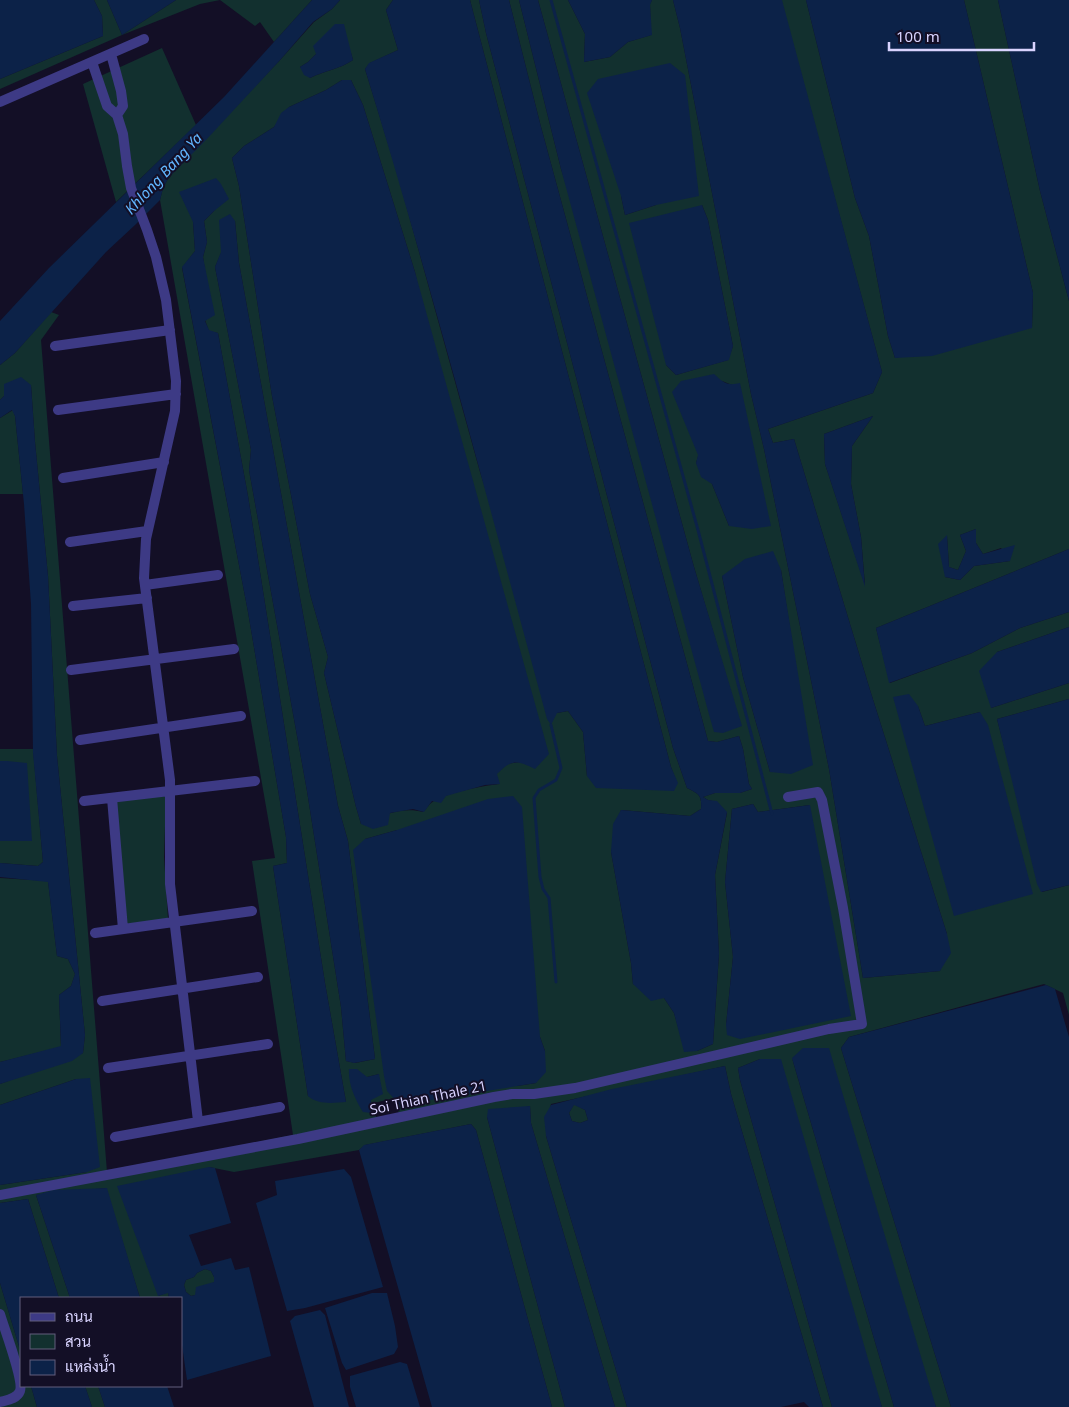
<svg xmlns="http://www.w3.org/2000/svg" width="1069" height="1407" font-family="'Noto Sans',Sarabun,sans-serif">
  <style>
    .green { fill: #12302f; fill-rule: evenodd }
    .water { fill: #0c2248; fill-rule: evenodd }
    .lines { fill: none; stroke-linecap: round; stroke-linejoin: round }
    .stream { stroke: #0c2248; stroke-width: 3 }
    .minor { stroke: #3d3a85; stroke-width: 10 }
    .labels { text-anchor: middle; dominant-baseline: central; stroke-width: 4; stroke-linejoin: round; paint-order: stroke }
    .street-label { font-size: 14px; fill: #d9d4ff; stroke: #130f26 }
    .water-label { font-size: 15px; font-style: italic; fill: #62b6ff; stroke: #130f26 }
  </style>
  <rect width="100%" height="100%" fill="#130f26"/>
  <path class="green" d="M94,0h13l15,35 54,-35h136l-38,42 -14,-20 -5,4 -35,-26 -20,4 -78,31 -122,54v-10l103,-43 -1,-20z
    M340,0h53l-7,10 12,40 -28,13 -5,6 33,107 82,296 77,241 11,-2 15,21 4,44 90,7 -6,-16 -201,-767h9l7,33 187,715 14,40c12,6 15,7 14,21l-11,7 -69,-6 -10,42 20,111 2,21 31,14 10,15 11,38h12l16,-7 6,-90 -4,-79 12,-62 -10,-11 -9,-2 -5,-3 12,-4h25l12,-4 -3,-5 -6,-35 -4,-13 -22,6 -9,-1 -167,-614 -32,-127h10l42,169 180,557 -47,-159 -156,-567h30l17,34 -1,28 26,-5 18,-15 23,-7 -1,-31 2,-4h21l7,28 71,366 13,55 65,320 34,209 77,-7 7,-37 -77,-244 -76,-251 -21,4 -5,-14 105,-36 9,-21 -101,-372h25l49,198 14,38 19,100 7,22 137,-31 1,-34 -69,-293h34l42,191 29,110v248l-193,79 14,55 82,-30 48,-25 49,-16v15l-72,25 -6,56 78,-25v16l-72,20 45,173 27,-7v130l-6,-22 -19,-9 -195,53 -8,11 110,359h-15l-144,-349 102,349h-12l-122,-348 -22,9 2,12 92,327h-9l-92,-313 -6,-28 -174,38 -5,32 81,271h-12l-84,-284 -1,-17 -43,11 78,290h-13l-76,-277 -5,-6 -106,21 -6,5 -125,22 -25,-5 -51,129 10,-4 1,6h-29l-34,-110 -70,7 34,103h-11l-31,-99 -28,4v-18l87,-13 -11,-93 -76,26v-21l83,-31 2,-18 -28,-279 -9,-180 -13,-134 -4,-57 -27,11 -4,4v-35l15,-12 36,-41 8,3 -18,25 66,832 186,-37 -41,-274 23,-3 -115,-658 3,-12 6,-11 112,-118 33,-37 18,-13zM351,53l2,7c-13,9 -29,11 -43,18l-10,-11 8,-5 8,-8zM342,80h9l12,25 52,167 105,490 -13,2 -11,10 3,10c-17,2 -49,8 -65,17 -4,2 -7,7 -11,11 -21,-6 -42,4 -62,12l-5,-17 -32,-134 4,-16 -18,-63 -38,-198 -33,-210 -7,-28 12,-12 30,-19 15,-20 37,-17zM216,179l-2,32 -10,10 3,21 -4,15 3,20 -1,43 4,11 9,2 30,163 77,487 21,119 -38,-6 -35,-230 14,-3 -1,-26 -38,-225 -66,-344 13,-17 -2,-29 6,-37zM621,196l35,9 -31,10zM702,205l6,15 25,126 -5,14 -52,15 -10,-10zM235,221l4,42 99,543 10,35 27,218 -20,4 -9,-2 -5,-54 -34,-216 -58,-321 2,-20 -36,-183zM722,381l10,4 -3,141 -17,-42 -16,-21zM873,416l-21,30 -1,38 10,53 4,48 -40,-121 -1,-30zM976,529v14l7,11 18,-6 9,13 -36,5 -14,14 -15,-3 2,-41 2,31 9,3 8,-19 -6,-16zM781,570l12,78 -23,124 -27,-95 -21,-101zM918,706l7,20 55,-14 -26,203zM753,804l5,8 52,-7 -84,220 7,-68 -8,-75 7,-73zM397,830l143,207 5,14 -9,32 -19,3 -152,-247zM379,1074l-8,26 -1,13 -3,-36zM390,1099l7,8 2,7 -23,3 -2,-14z
    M162,48l34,77 -80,77 -33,-118z
    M13,410l2,6 8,78h-23v-76z
    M0,749h33l10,113 -5,4 -38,-3z
    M166,796l-2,61 4,62 -42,5 -10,-124z
    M0,878l48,3 9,75 11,3 7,15 -4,12 -12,9 2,52 -61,15z
    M574,1104l11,6 3,10 -8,3 -8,-2 -3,-8z
    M205,1269l6,2 3,6v5l-19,13 -4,1 -5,-4 -2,-7 2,-5 8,-3 3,-4z
    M0,1283l21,70v33h10l6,21h-37z
    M85,1386h13l7,21h-13z"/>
  <path class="water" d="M0,0h94l8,16 1,20 -103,43z
    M107,0h69l-54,35z
    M312,0h28l-8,9 -19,13 -32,37 -75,81 -37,37 -6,11 -3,12 -25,25 -29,27 -91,101 -15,12v-44l49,-53 175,-171z
    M393,0h77l201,767 7,16 -4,8 -78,-3 -9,-12 -4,-44 -15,-21 -11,2 -6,12 -4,-6c-59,-217 -116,-435 -182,-650l4,-6 29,-13 -12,-40z
    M479,0h30l32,127 167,614 9,1 22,-6 4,13 6,35 3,5 -12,4h-25l-12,4 5,3 9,1 10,11 -12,63 4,79 -6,90 -16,7 -13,1 -10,-39 -10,-15 -13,3 -18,-17 -2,-21 -20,-111 2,-28 8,-14 69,6 11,-7c1,-14 -2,-15 -14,-21l-14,-40 -187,-715z
    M519,0h19l156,567 48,159 -19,7 -9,-1 -4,-14 -149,-549z
    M568,0h84l-2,5 2,30 -24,7 -18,15 -26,5 1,-28z
    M673,0h109l100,372 -9,21 -105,36 5,14 21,-4 76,251 77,244 4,19 -11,18 -77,7 -34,-209 -65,-320 -13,-55 -71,-366z
    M806,0h158l69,293 -1,35 -100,28 -37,2 -7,-22 -19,-100 -14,-38z
    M998,0h71v301l-29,-110z
    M335,24h9l9,36c-13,9 -29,11 -43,18l-6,-3 -4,-8 8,-5 8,-8 -3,-8z
    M670,63l15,12 14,121 -43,9 -31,10 -4,-19 -34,-103 11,-14z
    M342,80h9l12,25 52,167 134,482 -14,15c-18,-9 -23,-10 -38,5l3,10 -15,1 -39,11 -5,7 -9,-2 -8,11 -11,-3 -23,4 -2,12 -15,4 -12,-5 -5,-17 -32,-134 4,-16 -18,-63 -38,-198 -33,-210 -7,-28 12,-12 30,-19 7,-14 8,-6 37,-17z
    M216,178l5,6 8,15 -15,12 -10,10 3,21 -4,15 12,58 -10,6 4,9 9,3 30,163 77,487 21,119c-13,1 -28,3 -38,-6l-35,-230 14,-3 -1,-26 -38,-225 -66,-345 13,-16 -2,-29 -14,-30z
    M702,205l6,15 25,126 -4,14 -53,15 -10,-10 -37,-142z
    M230,214l5,7 4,42 99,543 10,35 27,218 -21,4 -8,-2 -5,-54 -34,-216 -58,-321 2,-20 -36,-183 6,-15 -2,-32z
    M714,374c10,9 13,12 26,9l31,143 -19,3 -23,-3 -17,-42 -11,-7 -5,-14 2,-8 -26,-63 9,-11z
    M21,377l10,8 4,57 13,134 9,180 28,279 -2,18 -11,8 -72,23v-22l61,-16 -2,-51 12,-9 4,-12 -7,-15 -11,-3 -9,-74 -48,-5v-14l38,3 5,-4 -10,-109 -2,-149 -7,-100 -9,-88 -3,-6 -12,8v-18l4,-4v-12z
    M873,416l-21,30 -1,38 10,53 4,50 -40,-123 -1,-30z
    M976,529v14l7,11 32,-9 -5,16 -36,5 -14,14 -15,-3 -7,-33 9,-9 2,32 9,3 8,-19 -6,-16z
    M1069,549v63l-49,16 -48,25 -83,30 -13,-55z
    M773,551l8,19 32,195 -22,9 -21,-2 -27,-95 -21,-101 23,-17z
    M1069,627v56l-78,25 -12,-37 18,-19z
    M909,694l9,12 7,20 55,-14 8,13 45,169 -79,22 -61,-219z
    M1069,699v186l-28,7 -4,-8 -40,-165z
    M0,761h7l20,2 5,78h-32z
    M513,796l9,11 18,230 5,14 1,21 -10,11 -136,22 -13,-14 -3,-15 -31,-226 12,-11 32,-9 91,-31z
    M753,804l5,8 52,-7 41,211 -111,23 -13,-4 -1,-10 7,-68 -8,-75 7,-73z
    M1046,985l9,4 14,48v370h-118l-110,-359 8,-11z
    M803,1048h26l107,359h-42l-102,-349z
    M760,1059h21l101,348h-50l-92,-327 -2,-12z
    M725,1066l6,28 92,313h-14l-5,-5 -23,5h-154l-81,-271 -2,-19 7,-12 61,-16zM574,1105l11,5 3,10 -8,3 -8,-2 -3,-8z
    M349,1069h8l10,8 12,-3 4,20 -12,6v13l-8,-1c-8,-13 -15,-28 -14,-43z
    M90,1078l10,89 -13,5 -87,13v-80l76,-26z
    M530,1106l1,17 84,284h-50l-78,-290 1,-8z
    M471,1124l5,6 76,277h-120l-73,-257 5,-5z
    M209,1167l6,1 16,55 -42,12 12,31 30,-8 4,12 14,-3 22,89 -84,24 -6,-42v-40h-12l-1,-5 -10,3 -41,-110zM205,1269l6,2 3,6v5l-18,5 -1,8 -4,1 -5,-4 -2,-7 2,-5 8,-3 3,-4z
    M344,1169l7,8 32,110 -78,21 -18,3 -31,-108 21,-8 -2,-14z
    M107,1188l33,110h-70l-34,-103 18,-5z
    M28,1199l31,99h-38v55l-21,-70v-80z
    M372,1293h15l8,33 3,21 -4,7 -48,16 -4,-7 -17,-55z
    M320,1310l5,5 24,92h-35l-24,-86 5,-5z
    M400,1362l7,2 13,43h-64l-6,-20v-11z
    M31,1386h54l7,21h-55z
    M98,1386h69l7,21h-69z"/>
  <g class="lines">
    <path class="stream" d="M551,0l147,530 74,284
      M551,725l10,43 -5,12 -17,10 -5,8 6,79 3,12 6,9 7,84"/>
    <path class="minor" d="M111,54l10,37 2,15 -6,9
      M92,62l15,44 10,9 6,19 4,32 4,22 16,42 9,27 10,43 10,81 -1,30 -29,128 -2,39 26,202v104l28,237
      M0,102l144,-63
      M55,346l115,-16
      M58,410l118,-16
      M63,478l101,-16
      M70,542l77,-11
      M145,585l73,-10
      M73,606l74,-8
      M71,670l163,-21
      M80,740l161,-24
      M112,798l11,131
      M84,801l171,-20
      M95,933l157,-22
      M102,1001l156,-24
      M108,1068l160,-24
      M115,1137l165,-30
      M0,1195l298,-56 196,-42 18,-3h22l41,-6 254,-59 33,-5 -19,-116 -21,-108 -4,-8 -30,5
      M0,1314c4,14 24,66 20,77 -3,8 -13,9 -20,11"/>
  </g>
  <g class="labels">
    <g class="street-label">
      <text transform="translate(428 1097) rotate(-12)">Soi Thian Thale 21</text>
    </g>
    <g class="water-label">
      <text transform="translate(163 173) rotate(-47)">Khlong Bang Ya</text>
    </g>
  </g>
  <rect x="20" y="1297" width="162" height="90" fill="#130f26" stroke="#625e7d"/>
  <rect x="30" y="1313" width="25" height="8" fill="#3d3a85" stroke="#625e7d"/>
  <text x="65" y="1322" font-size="15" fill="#d9d4ff">ถนน</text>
  <rect x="30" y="1334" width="25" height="15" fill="#12302f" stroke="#625e7d"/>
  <text x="65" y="1347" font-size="15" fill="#d9d4ff">สวน</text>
  <rect x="30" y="1360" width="25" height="15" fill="#0c2248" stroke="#625e7d"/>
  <text x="65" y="1372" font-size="15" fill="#d9d4ff">แหล่งน้ำ</text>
  <path d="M889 42v8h145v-8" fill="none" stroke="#d9d4ff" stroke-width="2.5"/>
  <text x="896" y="42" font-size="15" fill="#d9d4ff" stroke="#130f26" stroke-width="4" paint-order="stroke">100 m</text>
</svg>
